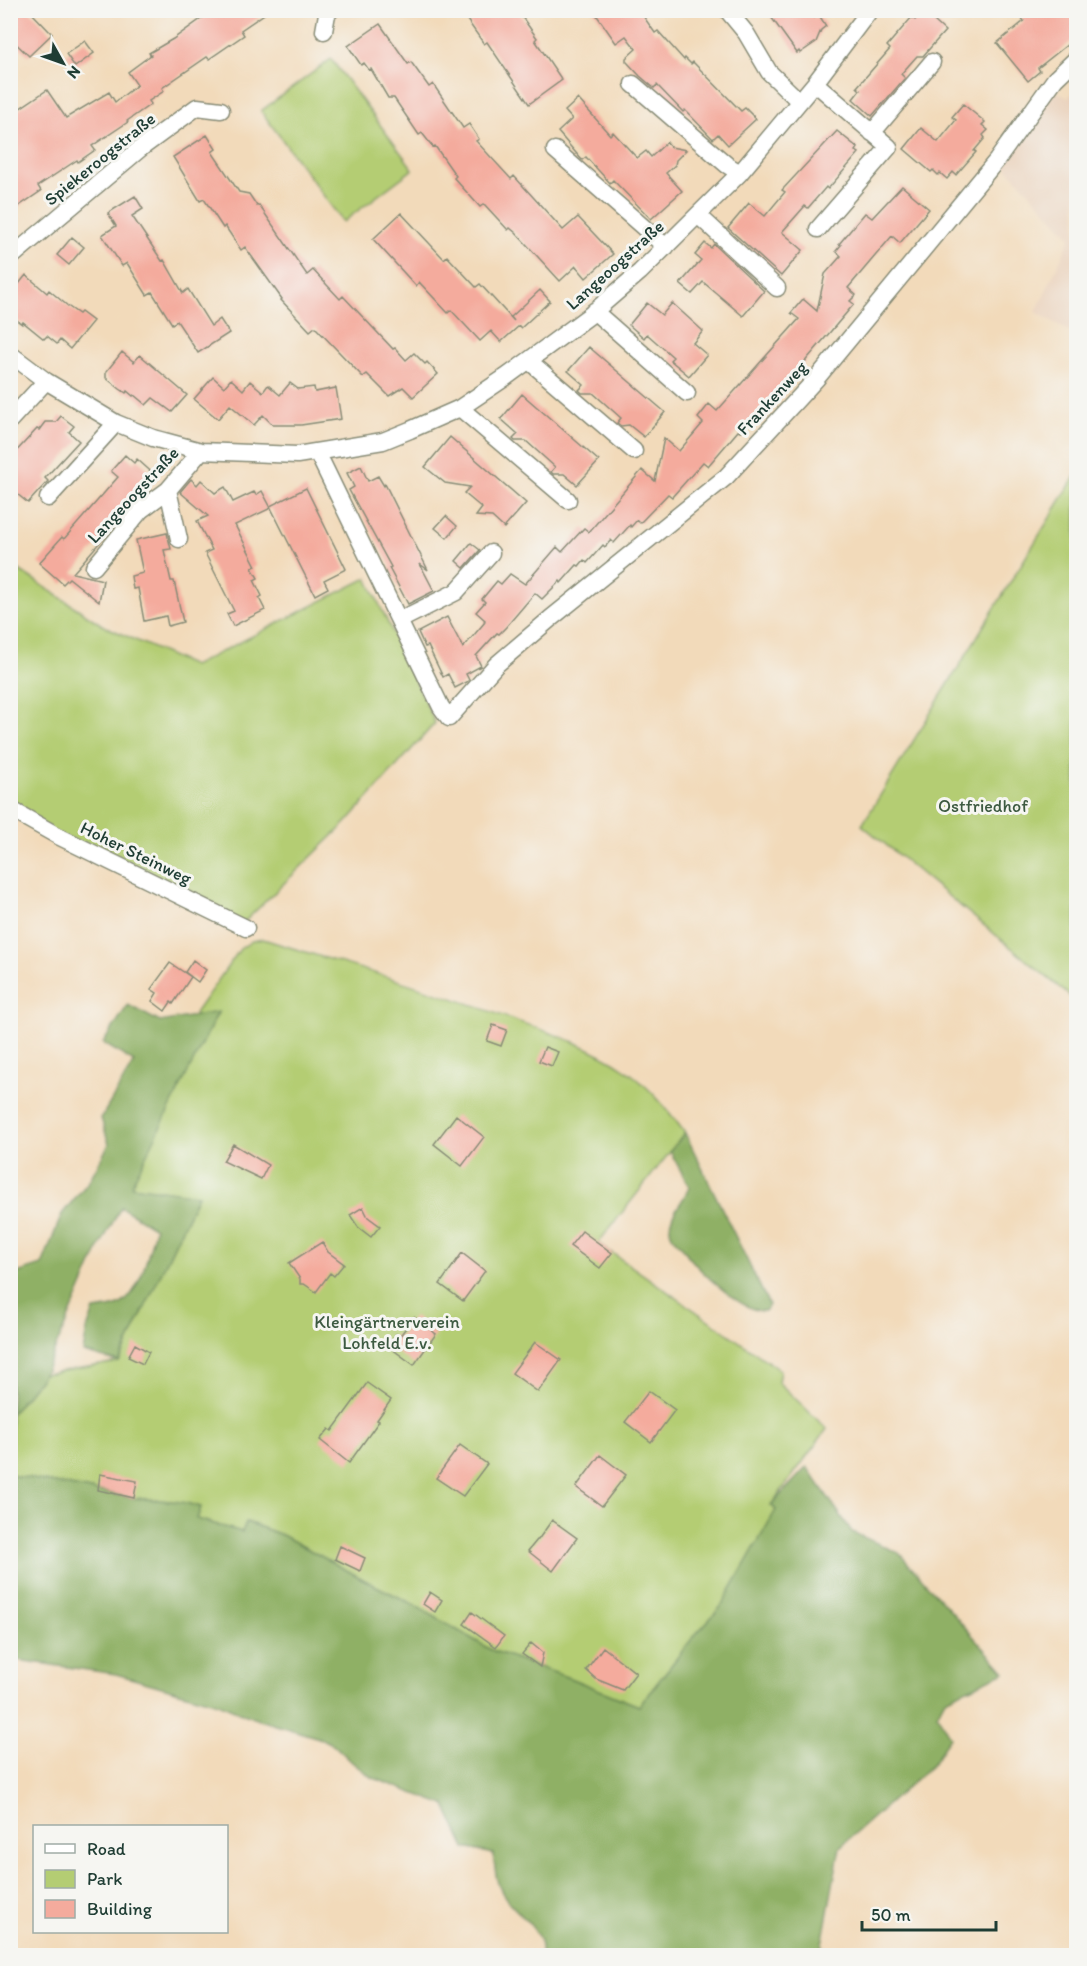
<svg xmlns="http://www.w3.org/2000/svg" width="1087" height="1966" font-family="Itim,sans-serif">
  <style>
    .built { fill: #e9cfb8 }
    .green { fill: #b4cd73; stroke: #6a8554; stroke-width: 1.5 }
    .forest { fill: #8fb065; stroke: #57764c; stroke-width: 1.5 }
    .building { fill: #f4ab9d }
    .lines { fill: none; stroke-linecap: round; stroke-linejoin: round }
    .minor-casing { stroke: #888c77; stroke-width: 19 }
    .minor { stroke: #fff; stroke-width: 16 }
    .labels { text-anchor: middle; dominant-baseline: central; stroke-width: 6; stroke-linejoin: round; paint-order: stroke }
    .street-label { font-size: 18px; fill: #1f3d34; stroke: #f6f6f2 }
    .park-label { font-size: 18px; fill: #3d5a41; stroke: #f6f6f2 }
  </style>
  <rect width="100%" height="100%" fill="#f6f6f2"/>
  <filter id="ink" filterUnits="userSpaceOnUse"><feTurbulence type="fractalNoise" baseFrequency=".0167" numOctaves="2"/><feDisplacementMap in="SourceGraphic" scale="12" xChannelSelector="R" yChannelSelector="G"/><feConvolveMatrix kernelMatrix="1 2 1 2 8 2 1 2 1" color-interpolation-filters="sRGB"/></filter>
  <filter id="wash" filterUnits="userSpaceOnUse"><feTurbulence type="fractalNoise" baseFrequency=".008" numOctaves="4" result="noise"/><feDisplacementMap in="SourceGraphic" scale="24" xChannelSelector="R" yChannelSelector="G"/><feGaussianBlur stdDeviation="1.35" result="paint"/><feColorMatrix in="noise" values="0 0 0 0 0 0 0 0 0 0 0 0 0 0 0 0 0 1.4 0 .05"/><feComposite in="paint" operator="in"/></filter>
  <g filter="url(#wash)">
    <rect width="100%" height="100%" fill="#f2daba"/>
    <path class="built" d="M1076,88v247l-40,-23 35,-75 -67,-72 49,-76 15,9z"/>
    <path class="green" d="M331,59l82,110 -70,53 -82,-111z
      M1076,475v526l-214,-176z
      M10,564l92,61 91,41 174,-88 68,145 -89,100 -107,104 -228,-114z
      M263,939c84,26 169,50 251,81 38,13 79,27 112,50 24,17 42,40 59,63l-87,110 182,127 -2,12 49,47 -56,76 5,5 -56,98 -25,27 -56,71 -67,-27 -81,-29 -80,-47 -39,-19 -90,-49 -35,-13 -5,10 -45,-13 4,-12 -19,-5 -48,-4 -123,-23v-61l33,-40 75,-12 79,-167 -68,-9 88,-173 -25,3 47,-67 12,-8z"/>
    <path class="forest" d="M128,1005l32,17 58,-10 -87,174 67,9 -79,167 -36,-10 4,-23 7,-19c9,-1 20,-2 27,-6 20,-12 29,-55 34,-76l-34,-21 -22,41 -55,126 -33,40v-139l31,-10 20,-51 27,-33 20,-37 -8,-26 33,-56 -31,-19z
      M685,1133l84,172 -4,6c-3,0 -6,0 -9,-1 -20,-6 -53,-36 -66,-52 -3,-3 -5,-8 -8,-11 -6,-7 -12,-10 -12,-19 -1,-15 16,-28 19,-42l-19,-35z
      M807,1467l45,65 47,21 106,119 -60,27 -8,15 13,23 -17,27 -93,83 -20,108 -279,1c4,-32 -32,-43 -42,-70 -4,-10 -4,-22 -6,-32l-28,-6 -20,-43 -74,-28 -18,-14 -19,-18 -15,-7 -66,-20 -35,-15 -102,-29 -105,-15v-184l123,23 48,4 19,5 -4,12 45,13 4,-10 36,13 90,49 39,19 80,47 81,29 67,27 56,-71 25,-27 56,-98 -5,-5z"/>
    <g id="blocks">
      <path class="building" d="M10,10h19l23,24 -23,22 -19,-18z
        M201,10h69l-29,20 3,5 -35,24 -2,-2 -45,31 2,3 -15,10 2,3 -24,17 1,1 -36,24 3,4 -17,12 -1,-2 -39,26 3,5 -31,21v-97l37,-25 19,28 43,-26 6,10 22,-17 -9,-13 23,-17 -2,-2 24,-14 32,-23z
        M460,10h57l20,28 -2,2 27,40 -33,24 -42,-62 -3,2z
        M593,10h46l16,23 3,-2 26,29 1,-2 6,6 2,-2 48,49 4,-3 11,11 -28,26 -10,-11 -5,5 -28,-29 -2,2 -26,-27 -3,3 -14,-12 -14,-15v-3l10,-9 -10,-13 -10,7z
        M766,10h43l5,8 5,-3 7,11 -5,4 -5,12 -16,11 -1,-2 -2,2z
        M1016,10h50l11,14v13l-39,31 2,3 -12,10 -31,-38 27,-22z
        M923,11l22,20 -22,25h-6l-16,18 4,4 -33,38 -19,-17 7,-9 -3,-3 33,-38 -3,-3 25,-29 3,3z
        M380,24l28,40 3,-2 18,25 4,-3 30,44 6,-4 10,15 -3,2 35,38 3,-3 49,54 15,-13 35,37 -27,24 -10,-12 -16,15 -44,-48 -6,-5 -2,2 -24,-26 -4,3 -26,-29 2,-2 -21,-30 -2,1 -11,-14 -3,2 -25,-37h-6l-17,-29 -2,1 -5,-7 -3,2 -13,-19z
        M85,41l9,12 -19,14 -9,-13z
        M578,99l32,36 3,-3 24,26 9,-7 5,6 16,-15 4,5 15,3 -10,10 -1,5 -9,8 16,18 -31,28 -38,-39 -3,3 -24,-26 -4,3 -24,-28 14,-13 -7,-8z
        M963,104l22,18 -3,3 6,5 -5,5 2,3 -11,13 2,1 -20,23 -3,-3 -6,7 -7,-6 -2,2 -5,-5 -2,2 -27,-23 17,-21 17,14 18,-22 -4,-3z
        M837,131l21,17 -2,3 3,2 -31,36 -2,-2 -18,21 -3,-2 -23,26 21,18 -22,26 -53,-48 21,-25 16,13 20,-24 -3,-2z
        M207,135l9,14 -4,3 27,40 10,2 8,12 2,-1 48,70 6,-5 27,29 3,-3 50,53 2,-1 11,12 8,-7 11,11 2,-2 11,12 -25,23 -10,-10 -14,9 -22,-22 -4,3 -48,-50 -5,4 -29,-31 1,-1 -37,-52 -4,3 -16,-24 -2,2 -19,-29 -4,2 -27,-44z
        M902,186l27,23 -29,34 -8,-7 -44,52 8,7 -6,6 4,3 -81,95 -2,-2 -31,35 -2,-1 -30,35 -5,-4 -31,35 -4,-3 -28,29 -3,-3 -6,7 -1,-2 -16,18 -3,-3 -6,7 -2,-2 -16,18 -3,-3 -5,6 -2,-1 -16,18 -1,-2 -18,18 -7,-6 -29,34 -7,7 -2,-1 -21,23 5,10 -15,8 3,6 -2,2 -12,6 -7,-14 -5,3 -15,-31 -3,1 -7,-15 29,-15 16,31 22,-26 -1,-1 1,-1 -9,-8 9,-10 -3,-3 15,-18 4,3 9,-10 15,10 32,-37 5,5 22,-24 5,4 53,-62 13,11 9,-43 15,13 24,-28 -5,-5 11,-14 8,7 82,-92 -8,-6 12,-14 14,12 8,-37 16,-18 -5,-5 5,-6 -2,-1 26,-31 7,5z
        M135,196l8,13 -11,7 30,45 2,-1 19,33 5,-4 23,37 9,-7 9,14 -31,20 -21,-32 -5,3 -20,-32 -5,3 -20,-32 -5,3 -20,-31 14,-9 -8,-13z
        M401,213l43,46 3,-3 29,31 4,-3 34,37 -3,-4 29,-27 10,11 -29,27 -2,-2 -18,16 -10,-11 -11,10 -29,-31 -3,3 -29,-31 -3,4 -43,-47z
        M72,237l12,10 -15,18 -12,-10z
        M705,243l6,5 3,-4 50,47 -21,25 -40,-34 -11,12 -12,-10 21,-24 -6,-5z
        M26,275l21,18 2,-3 20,17 10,7 2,-2 12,9 -23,28 -10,-9 -3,4 -10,-8 -3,3 -21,-17 -1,2 -12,-9v-20z
        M647,303l15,12 10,-12 31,28 -10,12 14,12 -18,21 -19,-16 3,-3 -26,-23 -3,4 -15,-13z
        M589,347l76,65 -21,25 -15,-12 -8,1 -4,-3 4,-5 -28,-25h-11l-3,-3 5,-5 -16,-14z
        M122,352l12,10 6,-7 47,40 -15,17 -19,-14 -7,7 -12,-10 -1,1 -6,-5 -1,2 -6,-4 -14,-11v-6z
        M213,377l11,10 7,-8 12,11 7,-9 13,11 5,-7 12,10 10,-12 8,6 16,-2 1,5 21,-4 5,31 -40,6h-28l-10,-10 -9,10 -24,-20 -12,14 -24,-20z
        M522,394l77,67 -22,24 -13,-11h-11l-2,-2 4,-5 -29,-26h-11l-2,-2 5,-5 -17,-15z
        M61,416l13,10 -5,6 10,9 -34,37 3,3 -20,22 -18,-15v-30l27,-29 2,1 6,-8h11z
        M450,437l76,66 -22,25 -12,-11 -16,-1 6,-8 -18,-15 6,-6 -25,-4 -20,-16z
        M125,455l9,8 3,-4 20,18 -38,43 -2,-11 -3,17 -41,47 30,7 -4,22 -30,-24 -6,6 -24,-21 23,-26 2,2 54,-62 -7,-6z
        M361,466l7,15 10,-5 6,10 1,-2 43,86 -8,-6 14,27 -26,13 -19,-36 2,-1 -42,-77 5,-3 -7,-14z
        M191,479l6,6 4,-5 14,13 10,-6 8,15 21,-10 2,3 6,-4 9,17 -36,17 21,41 -4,2 6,10 -4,2 8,16 -3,2 6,12 -32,16 -6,-12 7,-3 -29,-58 7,-3 -15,-29 11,-5 -28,-24z
        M306,488l40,81 -22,11 4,8 -13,7 -45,-89z
        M446,516l11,10 -10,12 -12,-10z
        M167,533l4,16 -7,1 7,31h3l9,41 -15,4 -2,-10 -22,5 -6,-33 -5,1 -2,-13 12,-3 -7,-33z
        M471,543l9,7 -16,18 -8,-7z
        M193,960l13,10 -8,12 -13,-10z
        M170,963l21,14 -18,27 -2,-2 -6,9 -13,-10 5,-8 -6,-4z
        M493,1025l14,5 -6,16 -14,-5z
        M545,1047l13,5 -6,14 -13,-5z
        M456,1115l28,22 -22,29 -28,-22z
        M233,1144l35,21 -7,14 -38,-18z
        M363,1207l5,10 12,9 -9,11 -13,-10 -8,-12z
        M582,1231l30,22 -12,15 -30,-22z
        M322,1242l6,10 16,12 -10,12 -4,-3 -14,19 -12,-8h-4v-5l-11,-16z
        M462,1253l23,18 -22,30 -23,-17z
        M414,1317l22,17 -22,31 -26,-19 8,-12 3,3z
        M535,1342l26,18 -23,32 -26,-19z
        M135,1344l14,8 -6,12 -15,-7z
        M367,1383l24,17 -14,20 2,1 -30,42 -29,-23 9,-11 3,2z
        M649,1391l26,19 -24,32 -26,-20z
        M460,1445l27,19 -24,32 -27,-18z
        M600,1455l26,20 -24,31 -26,-19z
        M100,1474l37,7 -3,17 -36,-8z
        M552,1520l25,18 -24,33 -25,-20 9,-11h1z
        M340,1546l25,12 -5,13 -25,-12z
        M430,1592l12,8 -7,12 -12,-8z
        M472,1612l32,24 -8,11 -32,-23z
        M531,1643l12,10 -3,14 -18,-13z
        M603,1647l33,26 -13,17 -27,-11 -10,-9z"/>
    </g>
  </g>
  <g filter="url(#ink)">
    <use href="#blocks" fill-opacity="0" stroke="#888c77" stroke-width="1.5"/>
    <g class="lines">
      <g class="minor-casing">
        <path id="minor" d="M727,10l19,23 23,39 30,29
          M324,31l3,-17 4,-4
          M815,83l74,64 -71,82
          M633,84l94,81 13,8
          M872,133l60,-71
          M555,150l111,97
          M699,216l78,72
          M10,258l131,-110 56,-41 24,3
          M594,311l93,82
          M10,354l36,27 70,42 37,15 48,13 96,4 86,-14 27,-11 50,-22 46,-31 83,-61 51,-44 100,-99 75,-90 55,-73
          M529,361l105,90
          M460,408l108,92
          M10,420l36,-39
          M317,452l124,255 8,11 47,-53 54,-46 176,-142 91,-99 180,-218 58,-81 21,-20
          M168,490l11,49
          M48,498l68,-75
          M94,567l47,-57 27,-20 33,-39
          M400,620l56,-28 35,-39
          M10,809l48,27 188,92"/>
      </g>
      <use href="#minor" class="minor"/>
    </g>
  </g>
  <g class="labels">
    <g class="street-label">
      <text transform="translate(100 159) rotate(-39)">Spiekeroogstraße</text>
      <text transform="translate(615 265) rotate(-42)">Langeoogstraße</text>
      <text transform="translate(772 398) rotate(-47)">Frankenweg</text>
      <text transform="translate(133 495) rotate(-47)">Langeoogstraße</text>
      <text transform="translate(136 853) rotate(26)">Hoher Steinweg</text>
    </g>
    <g class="park-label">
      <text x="983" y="806">Ostfriedhof</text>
      <text x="387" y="1322">Kleingärtnerverein<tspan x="387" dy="21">Lohfeld E.v.</tspan></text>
    </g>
  </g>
  <rect width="1087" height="1966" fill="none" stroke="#f6f6f2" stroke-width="36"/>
  <rect x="33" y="1825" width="195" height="108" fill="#f6f6f2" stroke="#a0aca6" stroke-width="1.5"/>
  <rect x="45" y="1844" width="30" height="9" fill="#ffffff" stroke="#a0aca6" stroke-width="1.5"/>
  <text x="87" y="1855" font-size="18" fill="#1f3d34">Road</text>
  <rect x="45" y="1870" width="30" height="18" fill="#b4cd73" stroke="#a0aca6" stroke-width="1.5"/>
  <text x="87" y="1885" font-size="18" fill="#1f3d34">Park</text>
  <rect x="45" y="1900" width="30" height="18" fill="#f4ab9d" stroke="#a0aca6" stroke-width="1.5"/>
  <text x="87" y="1915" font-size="18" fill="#1f3d34">Building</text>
  <g transform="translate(63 63) rotate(130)" stroke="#f6f6f2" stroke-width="4.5" paint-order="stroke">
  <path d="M0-4.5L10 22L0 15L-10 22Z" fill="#1f3d34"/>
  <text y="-9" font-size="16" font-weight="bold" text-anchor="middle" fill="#1f3d34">N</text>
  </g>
  <path d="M862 1921v9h134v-9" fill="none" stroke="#1f3d34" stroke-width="3"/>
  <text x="871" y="1921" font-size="18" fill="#1f3d34" stroke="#f6f6f2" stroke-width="4.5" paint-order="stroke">50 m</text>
</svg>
